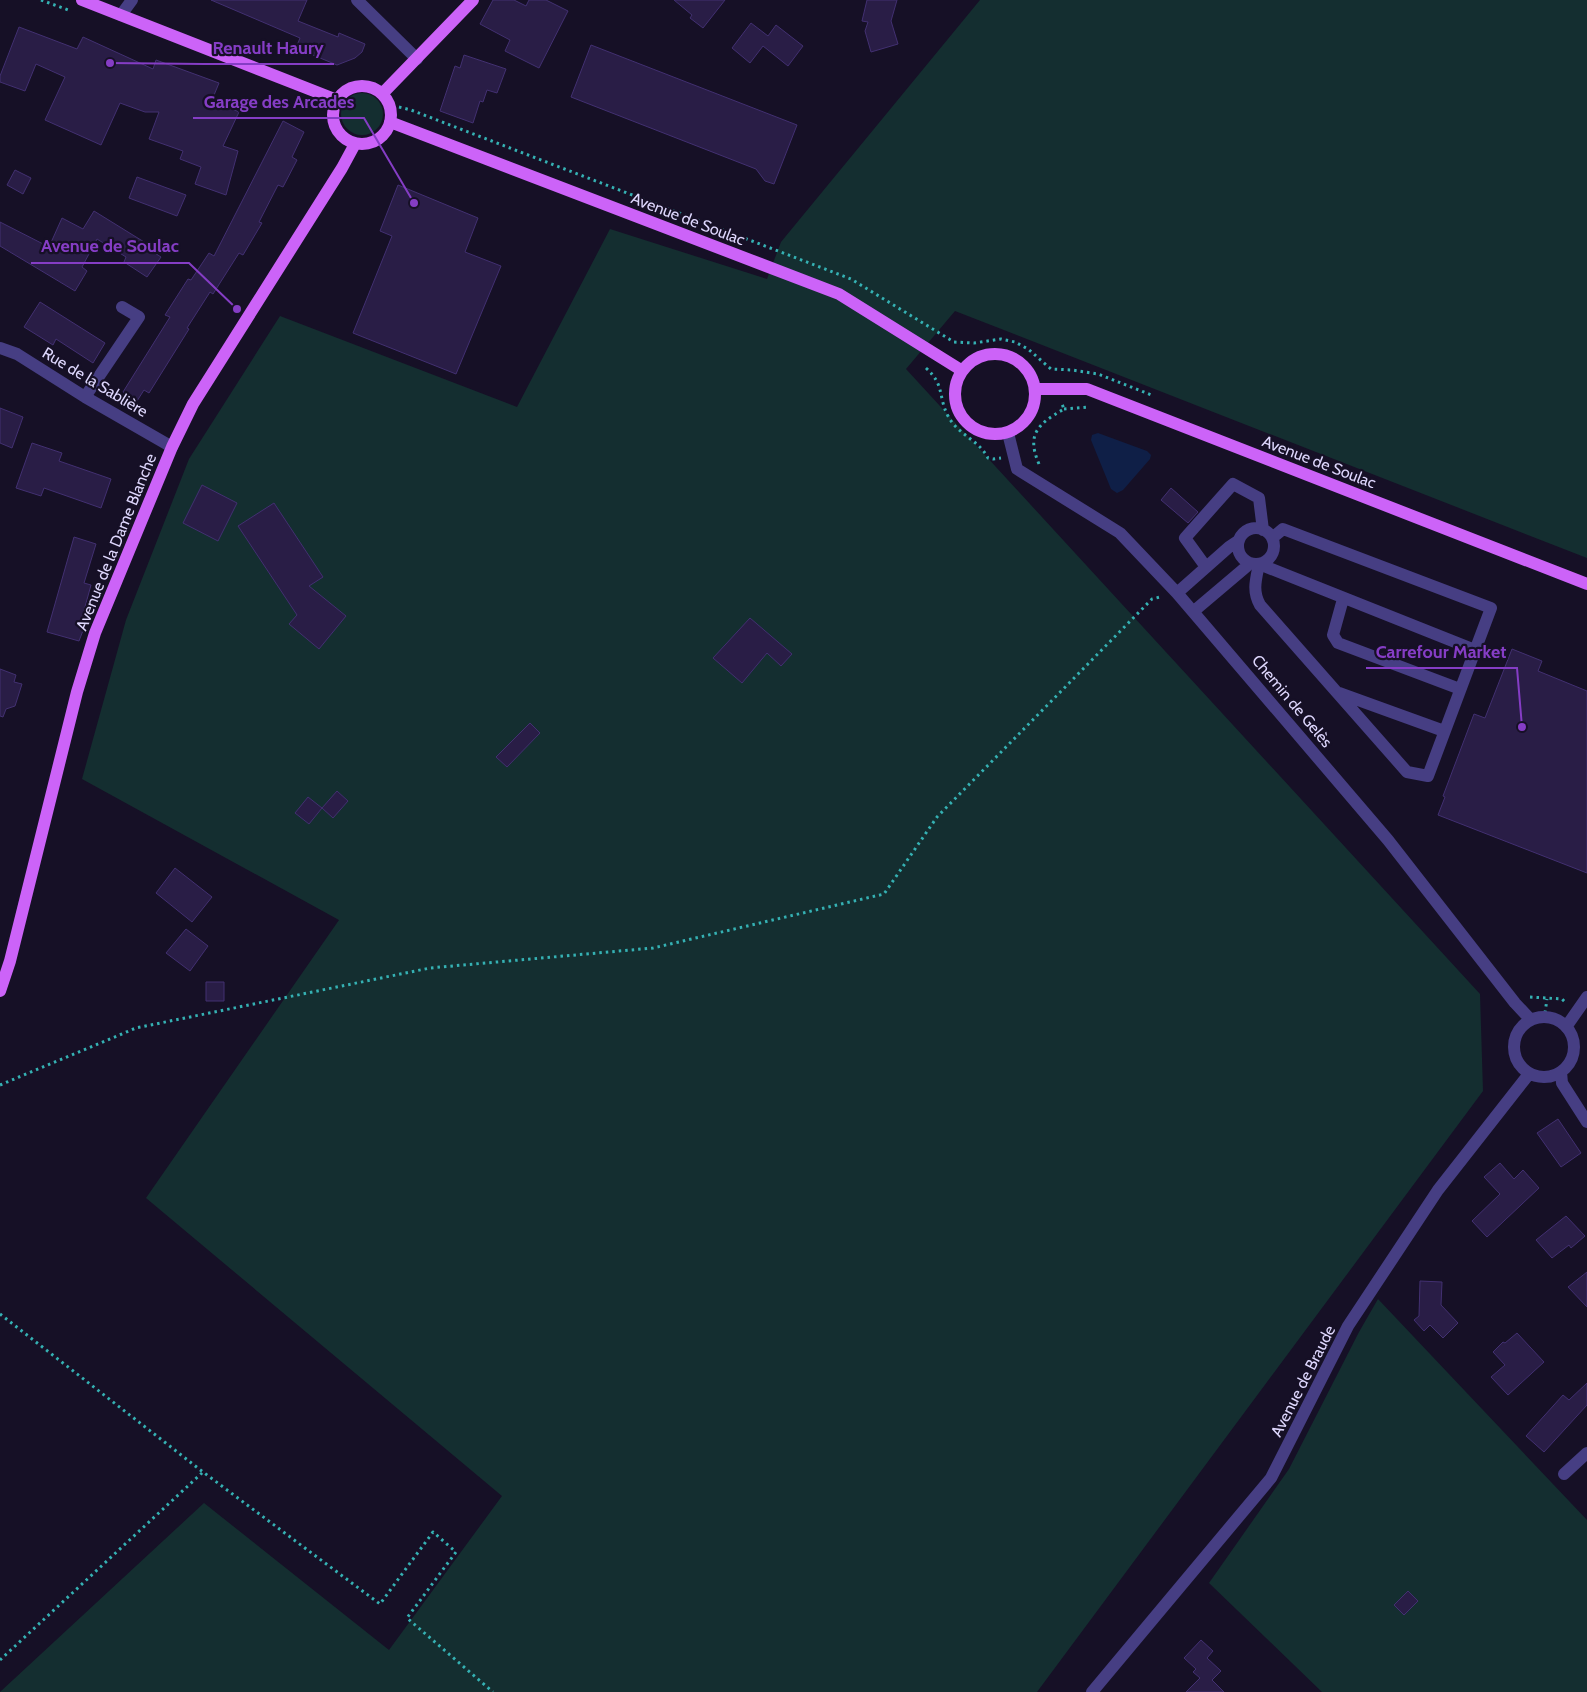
<svg xmlns="http://www.w3.org/2000/svg" width="1587" height="1692" font-family="Cabin,sans-serif">
  <style>
    .green { fill: #142e30 }
    .water { fill: #0f1f47 }
    .building { fill: #291d46; stroke: #423071 }
    .lines { fill: none; stroke-linecap: round; stroke-linejoin: round }
    .path { stroke: #35b1b3; stroke-width: 3; stroke-dasharray: 2.5 4; stroke-linecap: butt }
    .minor { stroke: #463e83; stroke-width: 12 }
    .major { stroke: #cc63f8; stroke-width: 12 }
    .labels { text-anchor: middle; dominant-baseline: central; stroke-width: 4.5; stroke-linejoin: round; paint-order: stroke }
    .street-label { font-size: 16px; fill: #ded7fd; stroke: #161026 }
    .leader { fill: none; stroke: #853dc5; stroke-width: 2 }
    .callout-dot { fill: #853dc5; stroke: #161026; stroke-width: 2 }
    .callout-label { font-size: 18px; text-anchor: middle; font-weight: bold; fill: #853dc5; stroke: #161026; stroke-width: 4.5; stroke-linejoin: round; paint-order: stroke }
  </style>
  <rect width="100%" height="100%" fill="#161026"/>
  <path class="green" d="M980,0h607v558l-632,-247 -49,58 574,625 3,97 -446,601h-1037l204,-189 185,147 113,-154 -356,-298 193,-278 -257,-141 44,-159 63,-161 91,-143 237,91 93,-178 157,50 14,-37z
    M341 114a21 21 0 1 1 42 0a21 21 0 1 1-42 0Z
    M1378,1299l209,221v172h-265l-113,-109 80,-114 70,-137z"/>
  <path class="water" d="M1098,433l49,18 4,4 -1,4 -27,31 -6,3 -6,-4 -20,-49 1,-5z"/>
  <path class="building" d="M211,0h96l-9,21 40,16 1,-4 26,11 -3,8 -7,6 -18,7 -41,-17 4,-10z
    M493,0h21l12,6 3,-6h17l22,11 -29,57 -34,-17 5,-11 -30,-16z
    M674,0h51l-22,28 -13,-10 2,-3z
    M867,0h30l-6,21 7,23 -27,8 -6,-21 3,-9 -6,-1z
    M751,23l17,13 8,-11 27,21 -15,20 -25,-20 -13,17 -18,-15z
    M19,27l58,22 6,-12 70,32 3,-9 63,23 -7,17 27,12 -16,34 15,5 -12,44 -31,-11 6,-17 -21,-8 3,-8 -34,-12 10,-27h-14l-25,-9 -19,42 -56,-25 20,-43 -29,-13 -11,27 -25,-9v-6z
    M591,45l206,80 -23,59 -9,-3 -9,-12 -185,-72z
    M464,55l42,14 -9,24 -10,-3 -4,12 -3,-1 -7,22 -33,-12 15,-45 5,2z
    M283,121l21,11 -12,25 5,3 -14,27 -5,-2 -19,37 3,1 -19,32 -4,-2 -26,41 -3,-2 -23,36 2,1 -40,64 -5,-3 -7,11 -14,-9 47,-75 -5,-2 23,-36 3,1 18,-27 5,3z
    M15,170l16,8 -8,16 -16,-9z
    M137,177l49,18 -9,21 -48,-18z
    M398,185l80,33 -13,34 36,14 -45,108 -103,-41 39,-97 -12,-5z
    M94,211l55,34 -2,3 14,9 -14,20 -23,-15 2,-5 -29,-18 -15,28 5,4 -12,20 -75,-45v-24l49,25 13,-29 21,11z
    M40,302l65,41 -12,20 -37,-24 -3,6 -29,-18z
    M0,408l23,9 -11,31 -12,-5z
    M32,443l30,10 -3,8 52,18 -10,29 -57,-20 -3,8 -25,-8z
    M202,485l35,18 -19,38 -35,-18z
    M1171,488l27,24 -10,11 -27,-23z
    M274,503l49,74 -14,9 37,30 -27,33 -30,-25 8,-9 -59,-89z
    M74,537l22,7 -12,39 7,2 -8,29 2,1 -1,4 3,1 -8,21 -32,-9z
    M750,618l42,36 -11,12 -14,-13 -25,30 -29,-25z
    M1512,649l30,12 -4,10 49,20v182l-149,-58 7,-18 -2,-1 31,-82 11,4z
    M0,669l16,6 -2,7 8,2 -7,22 -9,3 -3,8 -3,-1z
    M530,723l10,10 -33,34 -11,-10z
    M337,791l11,10 -15,17 -11,-10z
    M308,797l14,11 -13,16 -14,-11z
    M175,868l37,29 -20,25 -36,-29z
    M186,929l22,17 -18,25 -24,-18z
    M206,982h18v19h-18z
    M1558,1119l23,34 -20,14 -24,-34z
    M1500,1163l14,16 9,-9 16,18 -52,49 -15,-16 28,-27 -16,-17z
    M1566,1216l19,20 -14,12 -2,-3 -17,13 -16,-18z
    M1587,1272v35l-19,-20z
    M1420,1281l22,1 -1,23 17,18 -15,15 -13,-13 -6,6 -10,-11 5,-4z
    M1517,1333l27,29 -36,33 -17,-18 14,-12 -12,-13 10,-10 2,1z
    M1587,1383v22l-43,47 -18,-16 37,-41 6,5z
    M1408,1591l10,10 -14,14 -10,-10z
    M1201,1640l12,11 -6,7 14,13 -9,9 12,12h-38l14,-14 -7,-6 3,-3 -12,-11z"/>
  <g class="lines">
    <path class="path" d="M41,0l30,11
      M399,107l12,3 440,169 103,63 20,1 27,-4 14,3 13,7 23,20 21,1 26,4 56,22
      M926,368c19,17 12,29 22,48 10,19 31,24 40,42l5,1 8,-1
      M1064,409l24,-2
      M1039,464c-13,-30 -1,-40 25,-55l-2,-5
      M1530,997l32,2 3,3
      M1545,1013l2,-14
      M0,1085l136,-57 294,-60 223,-20 231,-54 53,-77 215,-218 8,-2
      M0,1314l203,158 177,132 53,-72 23,20 -49,66 86,74
      M0,1660l203,-188"/>
    <path class="minor" d="M357,0l60,59
      M121,15l11,-15
      M0,348l17,6 68,43 87,50
      M85,397l54,-80 -17,-10
      M1008,433l9,36 103,64 57,60 211,247 127,163 16,17
      M1238 546a18 18 0 1 1 36 0a18 18 0 1 1-36 0Z
      M1272,538l11,-9 208,79 -63,168 -21,-4 -147,-167c-8,-14 -4,-26 -1,-41l216,86
      M1206,567l-21,-29 48,-54 26,14 4,32
      M1177,593l52,-46 9,-6
      M1343,599l-10,36 5,8 122,46
      M1194,611l52,-44 1,-5
      M1339,693l105,38
      M1514 1047a30 30 0 1 1 60 0a30 30 0 1 1-60 0Z
      M1566,1027l21,-30
      M1561,1072l1,11 25,39
      M1564,1474l23,-21
      M1092,1692l179,-214 77,-152 90,-136 91,-116"/>
    <path class="major" d="M82,0l255,100
      M333 115a29 29 0 1 1 58 0a29 29 0 1 1-58 0Z
      M382,94l91,-94
      M390,122l449,172 122,76
      M955 394a40 40 0 1 1 80 0a40 40 0 1 1-80 0Z
      M1035,389h52l500,195
      M0,991l10,-30 67,-269 18,-59 48,-116 29,-70 21,-43 149,-236 13,-24"/>
  </g>
  <g class="labels">
    <g class="street-label">
      <text transform="translate(688 219) rotate(21)">Avenue de Soulac</text>
      <text transform="translate(95 382) rotate(31)">Rue de la Sablière</text>
      <text transform="translate(1319 462) rotate(21)">Avenue de Soulac</text>
      <text transform="translate(116 542) rotate(-68)">Avenue de la Dame Blanche</text>
      <text transform="translate(1292 701) rotate(50)">Chemin de Gelès</text>
      <text transform="translate(1303 1381) rotate(-63)">Avenue de Braude</text>
    </g>
  </g>
  <path class="leader" d="M110 63L203 64H334M414 203L364 118H193M237 309L189 263H31M1522 727L1517 668H1366"/>
  <g class="callout-dot">
    <circle cx="110" cy="63" r="5"/>
    <circle cx="414" cy="203" r="5"/>
    <circle cx="237" cy="309" r="5"/>
    <circle cx="1522" cy="727" r="5"/>
  </g>
  <g class="callout-label">
    <text x="268" y="54">Renault Haury</text>
    <text x="279" y="108">Garage des Arcades</text>
    <text x="110" y="252">Avenue de Soulac</text>
    <text x="1441" y="658">Carrefour Market</text>
  </g>
</svg>
